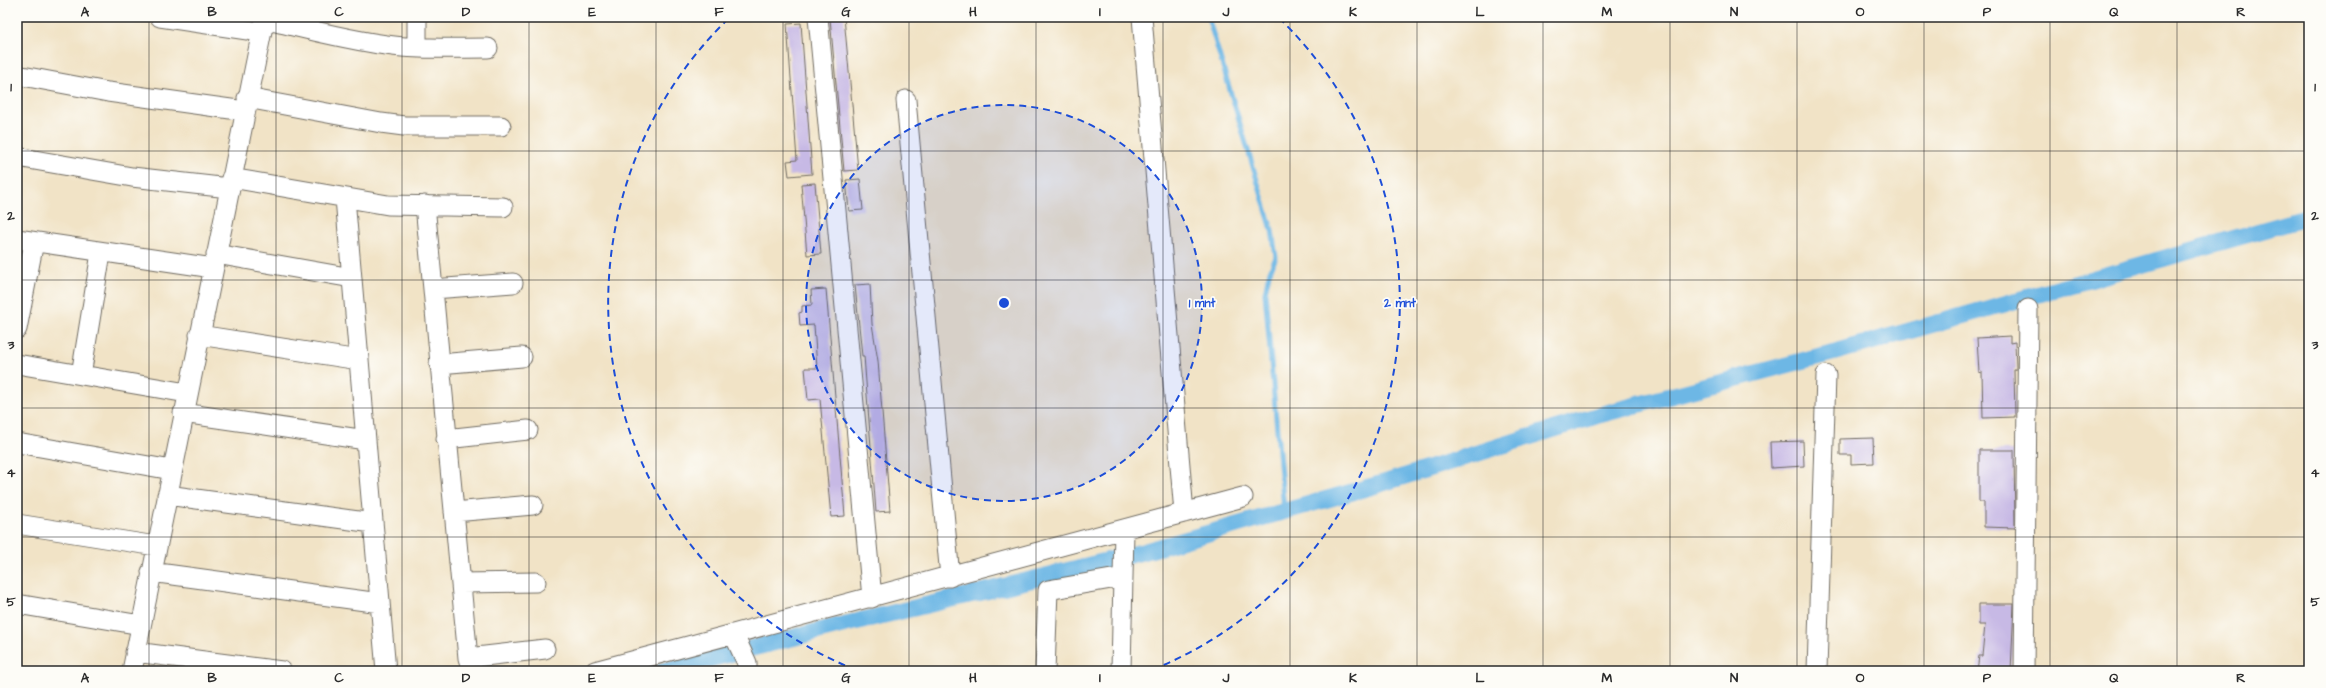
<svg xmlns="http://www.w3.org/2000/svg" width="2326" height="688" font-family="'Architects Daughter',sans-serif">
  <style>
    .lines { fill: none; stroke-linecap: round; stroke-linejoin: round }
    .stream { stroke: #6db7e5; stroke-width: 5 }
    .canal { stroke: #6db7e5; stroke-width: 17 }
    .building { fill: #c7b9e5 }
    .minor-casing { stroke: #706b61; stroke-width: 21 }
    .minor { stroke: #fff; stroke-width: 19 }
    .grid { fill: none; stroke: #2b2b2b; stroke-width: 1; stroke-opacity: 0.55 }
    .ring { fill: none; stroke: #1d4ed8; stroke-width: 2; stroke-dasharray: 7 5 }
    .centre { fill: #1d4ed8; stroke: #fdfcf7; stroke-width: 2 }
    .ring-label { font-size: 12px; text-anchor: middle; font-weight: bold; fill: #1d4ed8; stroke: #fdfcf7; stroke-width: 3.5; stroke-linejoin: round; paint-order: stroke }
    .neatline { fill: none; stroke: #2b2b2b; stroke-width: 1.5 }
    .grid-label { font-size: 13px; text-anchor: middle; font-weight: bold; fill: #2b2b2b }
  </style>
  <rect width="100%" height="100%" fill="#fdfcf7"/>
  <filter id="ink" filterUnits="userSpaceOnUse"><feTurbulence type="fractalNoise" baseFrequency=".025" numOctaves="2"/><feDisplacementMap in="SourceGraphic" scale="8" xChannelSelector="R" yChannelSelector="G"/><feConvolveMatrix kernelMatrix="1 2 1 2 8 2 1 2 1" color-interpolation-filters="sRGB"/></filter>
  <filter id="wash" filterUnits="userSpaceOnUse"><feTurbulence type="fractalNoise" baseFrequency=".012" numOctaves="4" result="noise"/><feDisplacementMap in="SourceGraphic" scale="16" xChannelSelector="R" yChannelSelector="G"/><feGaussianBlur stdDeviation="0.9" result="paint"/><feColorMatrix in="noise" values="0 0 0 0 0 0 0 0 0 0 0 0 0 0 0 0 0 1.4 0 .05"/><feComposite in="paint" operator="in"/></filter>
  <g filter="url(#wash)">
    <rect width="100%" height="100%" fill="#f1e3c6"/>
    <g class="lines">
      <path class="stream" d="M1208,17l64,213 4,27 -7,17 -4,19 19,217"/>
      <path class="canal" d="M663,671l183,-47 136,-32 164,-41 234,-67 219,-69 240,-64 470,-134"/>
    </g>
    <g id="blocks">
      <path class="building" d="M844,17l14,153 -14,1 -14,-153z
        M801,23l11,151 -23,2 -2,-15 10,-1 -10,-136z
        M860,179l3,31 -14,1 -3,-31z
        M815,183l6,71 -14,1 -6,-71z
        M870,284l2,40 6,37 12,150 -14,1 -12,-156h-2l-7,-71z
        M826,289l19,227 -14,1 -11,-118 -12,1 -3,-32h12l-3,-43 -14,1 -1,-13 3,-1v-6l10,-1 -1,-15z
        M2010,336v7l5,-1 1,25v3h-2l1,47 -32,1 -1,-46 -3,1 -2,-35z
        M1873,438l1,25 -23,1v-9h-11v-16z
        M1803,441l1,25 -33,2 -1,-26z
        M1979,450h35l1,78 -31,-1v-25h-5z
        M1979,604h35l-3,67h-34l2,-15h3l3,-31h-6z"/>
    </g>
  </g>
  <g filter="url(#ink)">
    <use href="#blocks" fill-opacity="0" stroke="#706b61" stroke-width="1"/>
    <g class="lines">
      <g class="minor-casing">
        <path id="minor" d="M160,17l101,15
          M818,17l54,581
          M1142,17l42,496
          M417,48v-31
          M17,75l91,17 137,19
          M247,98l134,25 23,3h97
          M906,100l44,477
          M17,157l115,20 97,11
          M231,178l157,27 115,2
          M345,198l41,473
          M425,205l43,453 4,13
          M17,239l196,29
          M216,254l136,24
          M433,289l80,-6
          M17,329l17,-87
          M199,335l160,25
          M17,364l170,29
          M439,364l83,-7
          M81,375l20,-122
          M183,413l183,27
          M446,439l82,-9
          M17,443l155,27
          M167,495l206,28
          M454,512l79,-7
          M17,524l139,22
          M151,572l229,31
          M461,583l75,-1
          M17,604l124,21
          M734,635l13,28v8
          M135,652l147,19
          M468,658l77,-9
          M132,671l131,-645 9,-5c38,9 76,19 114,24 34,5 68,3 102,3
          M595,671l648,-174
          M1045,671l3,-81 75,-13
          M1121,671l3,-141
          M1817,671l9,-296
          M2024,671l4,-362"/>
      </g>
      <use href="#minor" class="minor"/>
    </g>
  </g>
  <path class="grid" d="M149,17v654M276,17v654M402,17v654M529,17v654M656,17v654M783,17v654M909,17v654M1036,17v654M1163,17v654M1290,17v654M1417,17v654M1543,17v654M1670,17v654M1797,17v654M1924,17v654M2050,17v654M2177,17v654M17,151h2292M17,280h2292M17,408h2292M17,537h2292"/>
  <circle cx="1004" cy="303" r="198" fill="#1d4ed8" fill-opacity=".12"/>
  <g class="ring">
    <circle cx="1004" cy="303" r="198"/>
    <path d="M856 670A396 396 0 0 1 729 18M1279 18A396 396 0 0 1 1152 670"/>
  </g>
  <circle cx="1004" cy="303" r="6" class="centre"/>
  <g class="ring-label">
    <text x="1202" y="307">1 mnt</text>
    <text x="1400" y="307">2 mnt</text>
  </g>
  <rect width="2326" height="688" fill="none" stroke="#fdfcf7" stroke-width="44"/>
  <rect x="22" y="22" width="2282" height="644" class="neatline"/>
  <g class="grid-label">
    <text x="85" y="16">A</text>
    <text x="212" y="16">B</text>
    <text x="339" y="16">C</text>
    <text x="466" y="16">D</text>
    <text x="592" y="16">E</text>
    <text x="719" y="16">F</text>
    <text x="846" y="16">G</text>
    <text x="973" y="16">H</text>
    <text x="1100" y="16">I</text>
    <text x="1226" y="16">J</text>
    <text x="1353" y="16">K</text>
    <text x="1480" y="16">L</text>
    <text x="1607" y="16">M</text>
    <text x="1734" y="16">N</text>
    <text x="1860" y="16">O</text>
    <text x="1987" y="16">P</text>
    <text x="2114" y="16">Q</text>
    <text x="2241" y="16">R</text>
    <text x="11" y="91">1</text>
    <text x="2315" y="91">1</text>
    <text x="11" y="220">2</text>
    <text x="2315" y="220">2</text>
    <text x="11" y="349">3</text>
    <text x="2315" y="349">3</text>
    <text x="11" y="477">4</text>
    <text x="2315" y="477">4</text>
    <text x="11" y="606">5</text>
    <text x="2315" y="606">5</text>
    <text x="85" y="682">A</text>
    <text x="212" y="682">B</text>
    <text x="339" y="682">C</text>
    <text x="466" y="682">D</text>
    <text x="592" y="682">E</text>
    <text x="719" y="682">F</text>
    <text x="846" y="682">G</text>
    <text x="973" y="682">H</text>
    <text x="1100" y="682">I</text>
    <text x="1226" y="682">J</text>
    <text x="1353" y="682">K</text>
    <text x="1480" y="682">L</text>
    <text x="1607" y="682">M</text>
    <text x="1734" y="682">N</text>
    <text x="1860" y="682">O</text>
    <text x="1987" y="682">P</text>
    <text x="2114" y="682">Q</text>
    <text x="2241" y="682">R</text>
  </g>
</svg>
